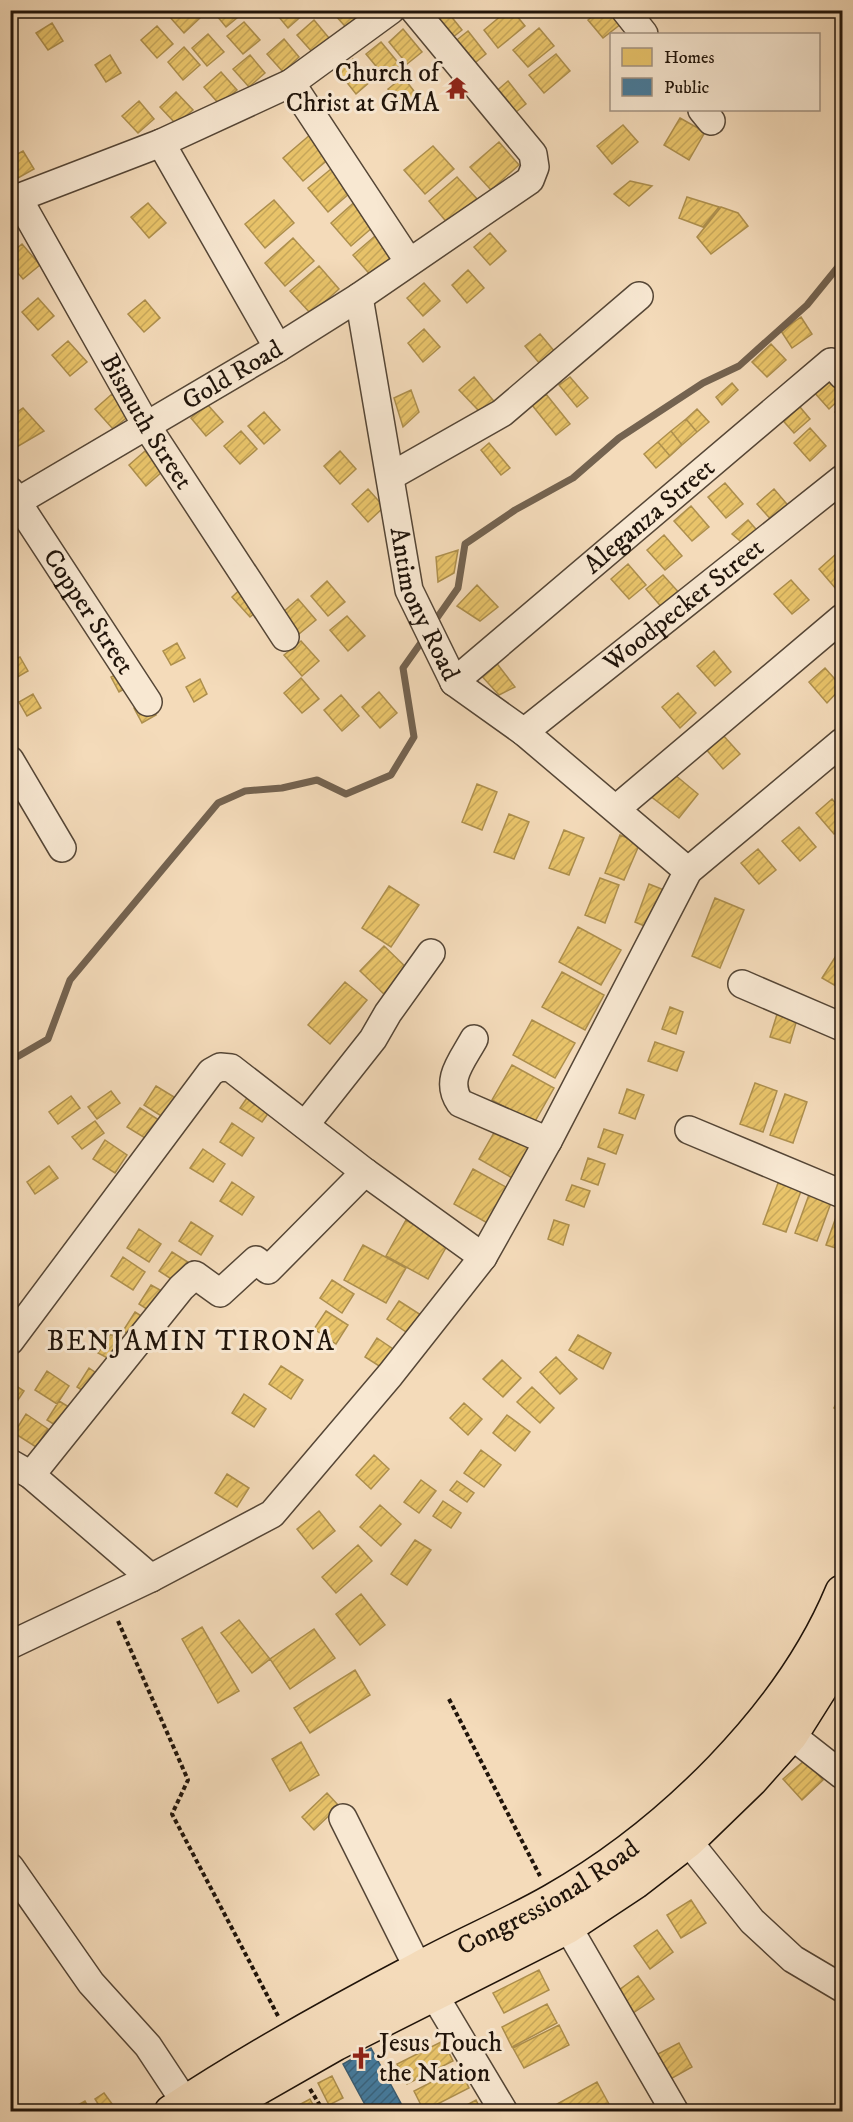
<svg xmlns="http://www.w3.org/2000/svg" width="853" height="2122" font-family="'IM FELL DW Pica',serif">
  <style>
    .homes { fill: url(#homes-hatch); stroke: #ad8f4d; stroke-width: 1.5 }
    .public { fill: url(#public-hatch); stroke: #3a5c71; stroke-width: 1.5 }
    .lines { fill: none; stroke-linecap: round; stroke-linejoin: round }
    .stream { stroke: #746350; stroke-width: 7 }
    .minor-casing { stroke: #554636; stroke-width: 30 }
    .major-casing { stroke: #20140a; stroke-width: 36 }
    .path { stroke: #20140a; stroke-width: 4; stroke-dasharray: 4.5 3; stroke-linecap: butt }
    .minor { stroke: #f8e8d2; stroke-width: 27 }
    .major { stroke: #f4dbba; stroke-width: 33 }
    .labels { text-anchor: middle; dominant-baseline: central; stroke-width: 6; stroke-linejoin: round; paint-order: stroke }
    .poi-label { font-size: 26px; fill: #20140a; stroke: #f8e8d2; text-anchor: end }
    .street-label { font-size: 26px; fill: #20140a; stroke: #f8e8d2 }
    .quarter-label { font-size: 28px; letter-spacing: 1.5px; fill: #20140a; stroke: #f8e8d2 }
  </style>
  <defs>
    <pattern id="homes-hatch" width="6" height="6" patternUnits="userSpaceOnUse" patternTransform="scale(1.5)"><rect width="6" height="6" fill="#e9c46a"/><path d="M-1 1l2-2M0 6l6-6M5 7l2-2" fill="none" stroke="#c8a85b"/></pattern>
    <pattern id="public-hatch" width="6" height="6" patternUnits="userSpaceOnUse" patternTransform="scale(1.5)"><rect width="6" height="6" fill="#457b9d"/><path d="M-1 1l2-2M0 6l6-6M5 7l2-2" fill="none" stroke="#39647e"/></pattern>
  </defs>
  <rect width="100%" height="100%" fill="#f4dbba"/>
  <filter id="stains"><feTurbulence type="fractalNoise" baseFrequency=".00333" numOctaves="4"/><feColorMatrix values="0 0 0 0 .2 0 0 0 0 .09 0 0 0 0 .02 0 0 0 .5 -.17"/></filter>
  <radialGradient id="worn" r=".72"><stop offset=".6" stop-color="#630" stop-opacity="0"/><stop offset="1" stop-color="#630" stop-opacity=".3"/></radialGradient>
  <path class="homes" d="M173,10h20l7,8 -16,15 -16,-18z
    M212,10h28l3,3 -17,14z
    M273,10h29l3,3 -17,15z
    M340,10h20l7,8 -16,15 -16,-18z
    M439,10h7l16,20 -15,12 -18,-23z
    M508,10h4l13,16 -27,22 -14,-18z
    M600,10h8l13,14 -18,14 -15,-18z
    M314,20l15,18 -16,15 -16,-18z
    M244,22l16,18 -17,14 -16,-18z
    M52,23l11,18 -15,9 -12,-17z
    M157,26l16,18 -16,14 -16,-18z
    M539,28l15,18 -26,21 -15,-17z
    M403,29l19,23 -15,12 -18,-22z
    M468,31l18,23 -15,12 -18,-23z
    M208,34l16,18 -17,14 -15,-18z
    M284,39l15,18 -16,15 -16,-18z
    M381,42l19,23 -15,12 -19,-23z
    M184,47l16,18 -17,15 -15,-18z
    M556,54l14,17 -26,22 -15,-18z
    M110,55l11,18 -15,9 -11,-17z
    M250,55l15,18 -16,14 -16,-18z
    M353,59l18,22 -15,13 -18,-23z
    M221,72l16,18 -17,15 -16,-18z
    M403,77l18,23 -14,12 -19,-23z
    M508,81l18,23 -15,12 -18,-22z
    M176,92l17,18 -17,14 -16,-17z
    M139,101l15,18 -16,14 -16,-17z
    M680,118l25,14 -16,28 -25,-15z
    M623,125l15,17 -26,22 -15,-18z
    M311,134l20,23 -28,24 -20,-23z
    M499,142l20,23 -28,25 -21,-23z
    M433,146l21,23 -29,25 -21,-24z
    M23,151l11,18 -16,9 -8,-12v-8z
    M337,164l20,23 -29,25 -20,-24z
    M457,177l21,23 -29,25 -20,-24z
    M630,181l22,5 -23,20 -15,-12z
    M687,197l32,10 -16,20 -24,-9z
    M359,198l21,23 -29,25 -20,-23z
    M274,200l20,23 -29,25 -20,-24z
    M148,203l18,20 -17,15 -18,-21z
    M721,207l17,6 10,13 -37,28 -14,-17z
    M382,230l20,23 -29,25 -20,-23z
    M490,233l16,18 -16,14 -16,-18z
    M293,238l21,23 -29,25 -20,-23z
    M22,244l18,21 -17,14 -13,-15v-10z
    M319,266l20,23 -28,25 -21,-23z
    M468,270l16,18 -17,15 -15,-18z
    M424,283l16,18 -17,15 -16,-18z
    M38,298l16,18 -16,14 -16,-18z
    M145,300l15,18 -16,14 -16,-18z
    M801,317l11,17 -20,14 -11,-17z
    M424,329l16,18 -17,15 -15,-19z
    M540,334l20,24 -15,12 -20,-24z
    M68,341l19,21 -17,14 -18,-21z
    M771,344l15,16 -19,17 -15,-15z
    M830,376l12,15v6l-13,12 -16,-18z
    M474,377l23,28 -17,7 -21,-22z
    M570,377l18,21 -11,9 -18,-22z
    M732,383l6,7 -16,15 -6,-8z
    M411,390l8,22 -16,15 -9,-29z
    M112,394l18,21 -17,14 -18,-20z
    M546,394l24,30 -14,11 -24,-30z
    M795,401l15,18 -16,14 -16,-18z
    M207,404l16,18 -17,14 -15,-18z
    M842,405v16l-7,-9z
    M23,408l21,23 -34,20v-34z
    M697,409l12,13 -12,10 -11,-13z
    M264,412l16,18 -16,14 -16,-18z
    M686,419l11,13 -15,13 -11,-14z
    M810,428l16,18 -16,15 -16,-18z
    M241,431l16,18 -17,15 -16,-18z
    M671,431l11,14 -12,11 -12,-14z
    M658,442l12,14 -14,12 -12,-14z
    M489,443l21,25 -9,7 -20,-25z
    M145,451l18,20 -17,15 -17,-21z
    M340,451l16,18 -16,15 -16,-18z
    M725,483l18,21 -17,14 -18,-21z
    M368,489l16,18 -16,15 -16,-18z
    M774,489l18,21 -17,14 -18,-20z
    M691,506l18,21 -17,14 -18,-20z
    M748,520l13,15 -15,11 -14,-12z
    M664,535l18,21 -17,14 -18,-20z
    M458,550l-4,23 -16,9 -2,-25z
    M836,554l6,8v22l-6,5 -17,-20z
    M628,564l18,21 -17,14 -18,-20z
    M663,575l18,20 -17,15 -18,-21z
    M791,580l18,20 -17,14 -18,-20z
    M327,581l18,21 -17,14 -17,-20z
    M248,582l15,24 -13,11 -18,-20z
    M477,585l21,22 -18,14 -23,-15z
    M298,599l18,21 -17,14 -17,-21z
    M347,616l18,20 -17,15 -18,-21z
    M301,641l18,20 -17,15 -18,-21z
    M177,643l8,15 -14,7 -8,-14z
    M714,651l17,21 -16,14 -18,-20z
    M20,657l8,14 -14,8 -4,-17z
    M495,661l20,26 -16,8 -21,-23z
    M825,668l17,19 -15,16 -18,-21z
    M125,670l8,14 -14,8 -8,-15z
    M301,678l18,21 -17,14 -18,-20z
    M200,679l7,15 -13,8 -8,-15z
    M379,692l18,21 -17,15 -18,-21z
    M678,693l18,20 -16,15 -18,-21z
    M33,694l8,14 -14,8 -8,-14z
    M341,695l18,21 -17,15 -18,-21z
    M148,701l8,14 -14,8 -8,-15z
    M722,734l18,20 -17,15 -18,-21z
    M669,770l29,24 -19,24 -30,-23z
    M477,784l20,8 -15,38 -20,-8z
    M832,799l10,12v16l-8,7 -18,-21z
    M509,814l20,8 -15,37 -20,-7z
    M799,827l17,20 -16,14 -18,-20z
    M564,830l20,8 -15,37 -20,-7z
    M620,835l20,8 -16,37 -19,-7z
    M758,849l18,21 -17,14 -18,-21z
    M600,878l19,7 -14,38 -20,-8z
    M649,884l20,8 -15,38 -19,-8z
    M389,886l30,19 -28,42 -29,-19z
    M715,898l29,12 -24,58 -28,-12z
    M578,927l43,23 -20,35 -42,-23z
    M384,946l28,27 -24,25 -28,-27z
    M839,951l3,3 -1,35 -19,-11z
    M562,972l42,23 -19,35 -43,-23z
    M345,982l22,18 -37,44 -22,-19z
    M670,1007l13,5 -7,22 -14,-5z
    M778,1011l20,5 -8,27 -20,-6z
    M532,1020l43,23 -20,35 -42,-23z
    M655,1042l29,10 -7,19 -29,-10z
    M512,1065l42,23 -20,35 -42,-23z
    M755,1083l22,8 -14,41 -23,-8z
    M156,1086l23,14 -13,19 -22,-14z
    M253,1089l22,15 -13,18 -22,-14z
    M627,1089l17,6 -9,24 -16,-6z
    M111,1091l9,12 -23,16 -9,-12z
    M785,1094l22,8 -14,41 -23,-8z
    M71,1096l9,12 -22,16 -9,-12z
    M140,1108l22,14 -12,19 -23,-14z
    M95,1121l9,12 -22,16 -10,-12z
    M232,1123l22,15 -12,18 -22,-14z
    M499,1124l42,23 -20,36 -42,-24z
    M604,1129l19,6 -7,19 -18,-7z
    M105,1140l22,15 -12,18 -22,-14z
    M203,1149l22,15 -12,18 -23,-14z
    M588,1158l17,6 -7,21 -17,-6z
    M49,1166l9,12 -23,16 -8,-12z
    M473,1169l42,23 -19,36 -42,-24z
    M232,1182l22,15 -12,18 -22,-14z
    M778,1183l23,8 -15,41 -23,-8z
    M572,1185l18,6 -6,16 -18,-7z
    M810,1192l22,8 -15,41 -22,-8z
    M841,1203l1,1v46l-16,-5z
    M406,1220l42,24 -20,35 -42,-23z
    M554,1220l15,5 -6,20 -15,-6z
    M191,1222l22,14 -12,19 -22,-14z
    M139,1229l22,15 -12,18 -22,-14z
    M363,1245l43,23 -20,35 -42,-23z
    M172,1252l22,14 -15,18 -20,-13z
    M123,1257l22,15 -12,18 -22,-14z
    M332,1280l22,14 -12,19 -22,-15z
    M151,1285l18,10 -13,20 -17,-11z
    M399,1301l22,14 -12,19 -22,-15z
    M326,1311l22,14 -12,19 -22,-15z
    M135,1312l14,9 -14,16 -12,-6z
    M111,1334l19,12 -13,17 -19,-10z
    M578,1335l33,18 -8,16 -34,-19z
    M377,1338l22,15 -12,18 -22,-14z
    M556,1357l21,22 -17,15 -20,-22z
    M502,1360l19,18 -18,19 -20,-18z
    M281,1366l22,14 -12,19 -22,-15z
    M89,1368l16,11 -14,17 -14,-9z
    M47,1371l22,15 -12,18 -22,-14z
    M10,1382l14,9 -12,18 -2,-1z
    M532,1387l22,21 -14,15 -23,-21z
    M842,1392v20l-8,-4z
    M244,1394l22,15 -12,18 -22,-14z
    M59,1401l18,11 -14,18 -16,-10z
    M464,1403l18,16 -14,16 -18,-17z
    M26,1414l22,15 -12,18 -22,-14z
    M507,1415l23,17 -15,19 -22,-18z
    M481,1450l20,15 -17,22 -20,-14z
    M374,1455l15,14 -18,20 -15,-14z
    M227,1474l22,14 -12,19 -22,-14z
    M421,1480l15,11 -17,22 -15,-11z
    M457,1481l17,12 -7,9 -17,-12z
    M443,1501l18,12 -10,15 -18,-12z
    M380,1505l21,19 -20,22 -21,-19z
    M319,1511l16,20 -22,18 -16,-20z
    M415,1540l16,10 -24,35 -16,-11z
    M358,1545l14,16 -36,32 -14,-16z
    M361,1594l24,31 -25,20 -24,-31z
    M239,1620l31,39 -18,14 -31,-40z
    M202,1627l37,64 -21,12 -36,-64z
    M314,1629l21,29 -45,31 -20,-30z
    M355,1670l15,25 -60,38 -16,-25z
    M301,1742l18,33 -29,16 -18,-32z
    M805,1760l18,20 -21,20 -19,-21z
    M327,1793l12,13 -25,24 -12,-13z
    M691,1900l15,23 -25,15 -14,-23z
    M657,1930l16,22 -23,17 -16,-23z
    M539,1970l10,20 -45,23 -11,-20z
    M638,1976l16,23 -24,16 -15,-22z
    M547,2004l10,19 -45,24 -10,-20z
    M559,2025l10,20 -45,23 -11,-20z
    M443,2041l10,20 -46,23 -10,-20z
    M679,2043l13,24 -25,14 -13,-25z
    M459,2068l10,20 -45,23 -10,-20z
    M332,2076l11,22 -14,7 -11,-22z
    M597,2082l13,24 -9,6h-40l-4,-8z
    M263,2092l10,20h-15l-7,-14z
    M104,2093l14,19h-15l-8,-13z
    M310,2099l7,13h-31z
    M476,2100l6,12h-28z
    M85,2101l6,11 -24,-1z"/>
  <path class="public" d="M371,2048l33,61 -5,3h-30l-26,-48z"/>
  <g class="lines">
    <path class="stream" d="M432,625l26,-37 7,-44 50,-34 58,-32 46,-40 84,-55 36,-17 68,-61 35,-43
      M10,1061l38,-22 22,-59 148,-177 27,-12 37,-3 35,-8 29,14 45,-19 23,-38 -11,-69 22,-31"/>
    <g class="minor-casing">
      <g id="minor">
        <path d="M625,10l19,24"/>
        <path d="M291,83l118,179"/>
        <path d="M702,110l9,11"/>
        <path d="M161,143l117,205"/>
        <path id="s1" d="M18,198l128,227 139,212"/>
        <path d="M10,201l151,-58 130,-60 100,-73"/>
        <path id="s2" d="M359,297l50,293 45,92 70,50 164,139"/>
        <path d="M391,476l111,-63 137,-117"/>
        <path id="s3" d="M10,491l138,211"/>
        <path id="s4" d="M10,506l268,-158 81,-51 171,-117 5,-13 -2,-13 -119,-144"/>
        <path id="s5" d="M454,682l377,-320 11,13"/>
        <path id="s6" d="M524,732l318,-253"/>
        <path d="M10,760l52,88"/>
        <path d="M616,809l226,-191"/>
        <path d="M742,984l100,43"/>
        <path d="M474,1039c-12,22 -30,41 -14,64l88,38"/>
        <path d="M305,1125l68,-86 15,-26 43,-60"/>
        <path d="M689,1130l153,64"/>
        <path d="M365,1172l118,85"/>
        <path d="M10,1341l201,-269 9,-5 11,1 134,104 -97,98 -12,-10 -36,33 -25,-18 -14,13 -150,187"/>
        <path d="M10,1463l21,12 120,103"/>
        <path d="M10,1645l141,-67 121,-64 118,-139 93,-118 65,-116 140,-270 154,-129"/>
        <path d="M791,1735l51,40"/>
        <path d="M343,1818l75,150 86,144"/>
        <path d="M688,1841l64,80 41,38 49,29"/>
        <path d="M10,1867l81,116 57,63 37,56"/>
        <path d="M558,1910l117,202"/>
      </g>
    </g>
    <g class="major-casing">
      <g id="major">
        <path id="s7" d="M171,2112c79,-52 163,-99 247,-143 44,-24 90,-43 134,-68 116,-66 238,-184 290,-309"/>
        <path d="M216,2112l119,-68 232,-117 68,-45 53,-41 63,-61 40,-45 51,-81"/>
      </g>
    </g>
    <path class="path" d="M118,1621l70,159 -16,34 106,202
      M449,1699l91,177
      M310,2089l14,23"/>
    <use href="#minor" class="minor"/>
    <use href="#major" class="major"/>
  </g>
  <defs>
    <g id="temple-bare" transform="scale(1.8)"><path d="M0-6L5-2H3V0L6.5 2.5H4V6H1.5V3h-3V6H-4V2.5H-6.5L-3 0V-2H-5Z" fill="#8f2418" stroke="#f8e8d2" stroke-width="2.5" paint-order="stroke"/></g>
    <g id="church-bare" transform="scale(1.8)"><path d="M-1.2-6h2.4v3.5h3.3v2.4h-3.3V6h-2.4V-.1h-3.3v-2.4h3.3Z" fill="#8f2418" stroke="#f8e8d2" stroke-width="2.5" paint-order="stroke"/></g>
  </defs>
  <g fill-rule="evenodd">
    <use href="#temple-bare" x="457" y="88"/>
    <use href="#church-bare" x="361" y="2058"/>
  </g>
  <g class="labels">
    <g class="poi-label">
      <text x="439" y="73">Church of<tspan x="439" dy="30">Christ at GMA</tspan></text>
      <text x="379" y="2043" text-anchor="start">Jesus Touch<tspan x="379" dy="30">the Nation</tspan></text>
    </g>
    <g class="street-label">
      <text stroke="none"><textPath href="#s4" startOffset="258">Gold Road</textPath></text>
      <text stroke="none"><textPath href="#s1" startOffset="258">Bismuth Street</textPath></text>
      <text stroke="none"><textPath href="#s5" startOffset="256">Aleganza Street</textPath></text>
      <text stroke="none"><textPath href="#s2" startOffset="315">Antimony Road</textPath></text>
      <text stroke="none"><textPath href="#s6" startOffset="204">Woodpecker Street</textPath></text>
      <text stroke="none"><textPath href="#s3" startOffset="144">Copper Street</textPath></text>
      <text stroke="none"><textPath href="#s7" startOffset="434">Congressional Road</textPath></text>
    </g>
    <g class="quarter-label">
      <text x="191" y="1341">BENJAMIN TIRONA</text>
    </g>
  </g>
  <rect width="853" height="2122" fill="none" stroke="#f4dbba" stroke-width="36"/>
  <rect x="12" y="12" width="829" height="2098" fill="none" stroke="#20140a" stroke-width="3"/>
  <rect x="18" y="18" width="817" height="2086" fill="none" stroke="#20140a" stroke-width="1.5"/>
  <rect x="610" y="33" width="210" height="78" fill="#f8e8d2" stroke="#a29382" stroke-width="1.5"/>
  <rect x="622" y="48" width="30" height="18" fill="#e9c46a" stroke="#a29382" stroke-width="1.5"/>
  <text x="664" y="63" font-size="18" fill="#20140a">Homes</text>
  <rect x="622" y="78" width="30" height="18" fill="#457b9d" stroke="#a29382" stroke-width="1.5"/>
  <text x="664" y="93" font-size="18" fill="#20140a">Public</text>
  <rect width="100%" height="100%" filter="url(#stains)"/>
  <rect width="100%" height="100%" fill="url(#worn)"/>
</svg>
